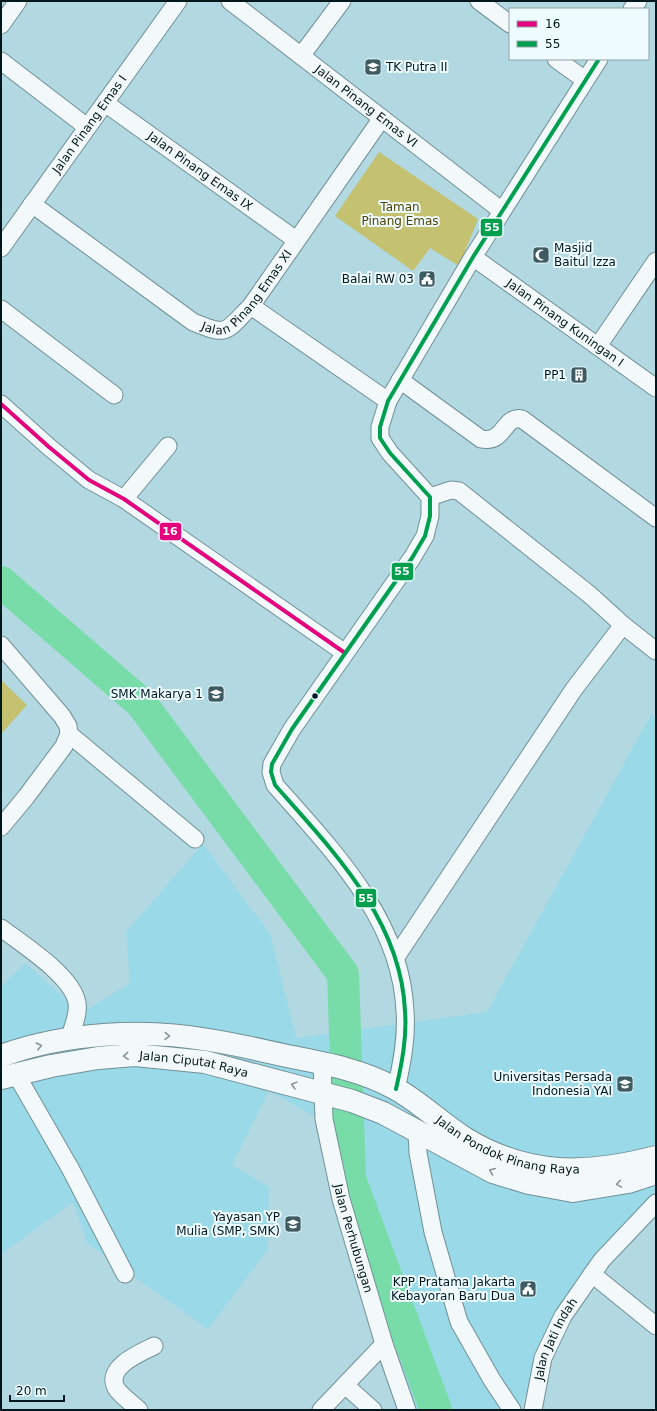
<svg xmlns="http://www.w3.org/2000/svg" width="657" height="1411" font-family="'DejaVu Sans',sans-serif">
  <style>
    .built { fill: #9ad9e8 }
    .park { fill: #c4c170 }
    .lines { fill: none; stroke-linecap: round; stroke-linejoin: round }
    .river { stroke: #77dca7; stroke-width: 32 }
    .street-casing { stroke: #719097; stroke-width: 19 }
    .secondary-casing { stroke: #719097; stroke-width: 24 }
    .street { stroke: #f3f9fb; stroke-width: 17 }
    .secondary { stroke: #f3f9fb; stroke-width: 22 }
    .bus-1-casing { stroke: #eefcff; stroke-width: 7 }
    .bus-2-casing { stroke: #eefcff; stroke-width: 7 }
    .bus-1 { stroke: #e5007d; stroke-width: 4 }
    .bus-2 { stroke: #009f4e; stroke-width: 4 }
    .oneway { stroke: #869497 }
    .bus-dot { fill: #00181d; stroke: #eefcff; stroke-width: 1.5 }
    .labels { text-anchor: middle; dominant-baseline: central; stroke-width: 4; stroke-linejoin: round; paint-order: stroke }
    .poi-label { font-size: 12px; fill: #00181d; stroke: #eefcff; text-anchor: end }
    .street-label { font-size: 12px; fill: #00181d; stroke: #eefcff }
    .park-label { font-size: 12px; fill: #524305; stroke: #eefcff }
    .line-badge { stroke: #eefcff; stroke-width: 1.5 }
    .badge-label { font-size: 11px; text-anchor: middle; font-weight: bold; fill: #fff }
  </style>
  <rect width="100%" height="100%" fill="#b2d8e2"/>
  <path class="built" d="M652,713l4,4v483l-114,146 -22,64h-108l-86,-287 -57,-32 -37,74 37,22 -1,62 -60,80 -121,-86 -14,-41 -72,52v-267l24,-24 57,50 48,-30 -4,-51 77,-88 67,90 26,104 191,-26z"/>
  <path class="park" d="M379,152l99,67 -19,47 -29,-18 -17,23 -78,-55z
    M1,680l26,25 -26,29z"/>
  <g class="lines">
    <path class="river" d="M1,582l140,121 202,271 7,205 86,231"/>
    <g class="street-casing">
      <g id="street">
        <path id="s1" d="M230,1l272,210"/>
        <path d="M479,1l31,23"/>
        <path d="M632,9l6,-8"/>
        <path d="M1,25l17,-24"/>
        <path d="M301,56l41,-55"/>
        <path d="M556,59l29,21"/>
        <path d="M1,61l86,66"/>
        <path id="s2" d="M105,103l191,137"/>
        <path id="s3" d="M32,204l161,118c36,15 32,10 58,-16l131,-188"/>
        <path id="s4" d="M1,248l177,-247"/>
        <path id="s5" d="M473,257l183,131"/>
        <path d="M251,306l137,95"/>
        <path d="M1,309l113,86"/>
        <path d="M598,346l58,-85"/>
        <path d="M400,380l81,59c24,5 22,-24 41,-20l134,99"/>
        <path d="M1,404l48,43 40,33 35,19 221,154"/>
        <path d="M430,497l21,-7 8,1 131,104 33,30 33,26"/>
        <path d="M124,499l44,-53"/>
        <path d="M1,645l61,71 6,10 1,8 -5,12 -38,51 -25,30"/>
        <path d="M69,734l126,105"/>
        <path d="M1,928c21,16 72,48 76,75 2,12 -5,26 -8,36"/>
        <path d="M396,957l178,-268 49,-64"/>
        <path id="s6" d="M322,1063l2,56 17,80 43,145 23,66"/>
        <path d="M16,1074l54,94 55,106"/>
        <path d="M396,1089c6,-26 11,-52 9,-78 -4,-92 -73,-161 -130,-226l-4,-13 1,-8 20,-35 120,-171 13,-22 5,-20v-19l-40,-44 -10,-15v-11l8,-26 85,-144 126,-198"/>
        <path d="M417,1132l1,21 15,79 26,90 33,58 20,30"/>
        <path d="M592,1274l64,52"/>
        <path d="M345,1385l28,25"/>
        <path d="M139,1410c-7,-7 -18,-14 -23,-22 -11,-21 24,-35 38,-42"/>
        <path d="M321,1410l63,-66"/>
        <path id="s7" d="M533,1410l10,-52 20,-42 39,-56 54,-57"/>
      </g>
    </g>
    <g class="secondary-casing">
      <g id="secondary">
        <path id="s8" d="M1,1056c62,-23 143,-28 208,-16 26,4 52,10 78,16 36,7 76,14 109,33 25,14 46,35 70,50 63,38 121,36 190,18"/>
        <path id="s9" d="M1,1078l50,-12 47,-8 37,-3 70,7 147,39 31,12 110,59 36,11 44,8 55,-9 28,-9"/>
      </g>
    </g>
    <use href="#street" class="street"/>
    <use href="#secondary" class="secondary"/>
    <g class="bus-1-casing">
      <path id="bus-1" d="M1,404l48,43 40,33 35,19 221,154"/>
    </g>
    <g class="bus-2-casing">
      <path id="bus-2" d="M396,1089c6,-26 11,-52 9,-78 -4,-92 -73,-161 -130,-226l-4,-13 1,-8 20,-35 120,-171 13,-22 5,-20v-19l-40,-44 -10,-15v-11l8,-26 85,-144 126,-198"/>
    </g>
    <use href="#bus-1" class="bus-1"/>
    <use href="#bus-2" class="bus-2"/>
  </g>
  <defs><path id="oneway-chevron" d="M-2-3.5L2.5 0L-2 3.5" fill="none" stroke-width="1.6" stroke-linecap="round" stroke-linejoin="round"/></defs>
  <g class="oneway">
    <use href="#oneway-chevron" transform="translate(167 1036) rotate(3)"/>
    <use href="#oneway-chevron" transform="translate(39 1046) rotate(-14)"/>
    <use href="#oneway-chevron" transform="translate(126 1056) rotate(176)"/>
    <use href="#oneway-chevron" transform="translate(294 1085) rotate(-165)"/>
    <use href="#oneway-chevron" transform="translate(492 1171) rotate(-158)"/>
    <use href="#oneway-chevron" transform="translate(619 1184) rotate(171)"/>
  </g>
  <defs>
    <g id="school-square" transform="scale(0.9)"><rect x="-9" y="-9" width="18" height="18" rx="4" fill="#3e5b62" stroke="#eefcff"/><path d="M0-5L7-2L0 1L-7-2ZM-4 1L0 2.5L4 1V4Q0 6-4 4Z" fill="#fff"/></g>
    <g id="mosque-square" transform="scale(0.9)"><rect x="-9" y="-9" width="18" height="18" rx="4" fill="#3e5b62" stroke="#eefcff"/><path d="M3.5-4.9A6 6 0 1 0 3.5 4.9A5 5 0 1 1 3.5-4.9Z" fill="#fff"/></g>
    <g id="civic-square" transform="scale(0.9)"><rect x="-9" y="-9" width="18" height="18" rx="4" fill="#3e5b62" stroke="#eefcff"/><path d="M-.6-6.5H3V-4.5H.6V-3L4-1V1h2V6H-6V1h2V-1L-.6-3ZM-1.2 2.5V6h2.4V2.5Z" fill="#fff"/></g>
    <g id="building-square" transform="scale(0.9)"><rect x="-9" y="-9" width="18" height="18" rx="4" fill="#3e5b62" stroke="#eefcff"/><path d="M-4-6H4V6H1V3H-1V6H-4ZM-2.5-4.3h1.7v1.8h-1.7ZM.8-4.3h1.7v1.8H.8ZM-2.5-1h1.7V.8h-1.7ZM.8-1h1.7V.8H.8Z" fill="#fff"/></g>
    <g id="university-square" transform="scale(0.9)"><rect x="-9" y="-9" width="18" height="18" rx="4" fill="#3e5b62" stroke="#eefcff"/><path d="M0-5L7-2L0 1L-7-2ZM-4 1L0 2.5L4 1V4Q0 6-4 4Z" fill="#fff"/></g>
  </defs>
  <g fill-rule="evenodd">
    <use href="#school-square" x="373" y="67"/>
    <use href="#mosque-square" x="541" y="255"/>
    <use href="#civic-square" x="427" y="279"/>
    <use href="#building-square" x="579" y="375"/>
    <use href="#school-square" x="216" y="694"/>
    <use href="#university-square" x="625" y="1084"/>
    <use href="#school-square" x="293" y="1224"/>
    <use href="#civic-square" x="528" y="1289"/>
  </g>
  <circle class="bus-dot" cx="315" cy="696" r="3.5"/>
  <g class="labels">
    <g class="poi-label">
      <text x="386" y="67" text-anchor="start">TK Putra II</text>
      <text x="554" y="248" text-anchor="start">Masjid<tspan x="554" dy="14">Baitul Izza</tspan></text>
      <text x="414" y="279">Balai RW 03</text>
      <text x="566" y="375">PP1</text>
      <text x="203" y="694">SMK Makarya 1</text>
      <text x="612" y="1077">Universitas Persada<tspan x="612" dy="14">Indonesia YAI</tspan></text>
      <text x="280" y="1217">Yayasan YP<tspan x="280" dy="14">Mulia (SMP, SMK)</tspan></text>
      <text x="515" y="1282">KPP Pratama Jakarta<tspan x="515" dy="14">Kebayoran Baru Dua</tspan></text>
    </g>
    <g class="street-label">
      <text stroke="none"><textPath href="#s1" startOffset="172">Jalan Pinang Emas VI</textPath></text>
      <text stroke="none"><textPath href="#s4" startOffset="152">Jalan Pinang Emas I</textPath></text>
      <text stroke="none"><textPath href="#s2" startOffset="117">Jalan Pinang Emas IX</textPath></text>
      <text stroke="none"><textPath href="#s3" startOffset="272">Jalan Pinang Emas XI</textPath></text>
      <text stroke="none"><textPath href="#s5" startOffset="113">Jalan Pinang Kuningan I</textPath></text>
      <text stroke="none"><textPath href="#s9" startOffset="196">Jalan Ciputat Raya</textPath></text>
      <text stroke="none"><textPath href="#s8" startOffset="533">Jalan Pondok Pinang Raya</textPath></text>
      <text stroke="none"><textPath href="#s6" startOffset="179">Jalan Perhubungan</textPath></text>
      <text stroke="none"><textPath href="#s7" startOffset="75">Jalan Jati Indah</textPath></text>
    </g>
    <g class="park-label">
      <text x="400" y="207">Taman<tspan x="400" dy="14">Pinang Emas</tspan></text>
    </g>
  </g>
  <g class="line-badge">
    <rect x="480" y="218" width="23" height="19" rx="4" fill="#009f4e"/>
    <rect x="159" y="522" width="23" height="19" rx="4" fill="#e5007d"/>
    <rect x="391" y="562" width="23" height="19" rx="4" fill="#009f4e"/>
    <rect x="355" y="888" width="22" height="20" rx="4" fill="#009f4e"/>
  </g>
  <g class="badge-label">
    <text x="492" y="231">55</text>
    <text x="170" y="535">16</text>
    <text x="402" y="575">55</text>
    <text x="366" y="902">55</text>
  </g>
  <rect width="657" height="1411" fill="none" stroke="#00181d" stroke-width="4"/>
  <rect x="509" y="8" width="140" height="52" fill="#eefcff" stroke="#8fa1a5"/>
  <rect x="517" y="21" width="20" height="6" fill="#e5007d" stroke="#8fa1a5"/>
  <text x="545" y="28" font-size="12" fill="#00181d">16</text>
  <rect x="517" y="41" width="20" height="6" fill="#009f4e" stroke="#8fa1a5"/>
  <text x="545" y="48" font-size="12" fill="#00181d">55</text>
  <path d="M10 1395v6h54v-6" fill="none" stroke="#00181d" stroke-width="2"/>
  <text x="16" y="1395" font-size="12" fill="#00181d" stroke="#eefcff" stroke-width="3" paint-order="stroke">20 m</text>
</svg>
